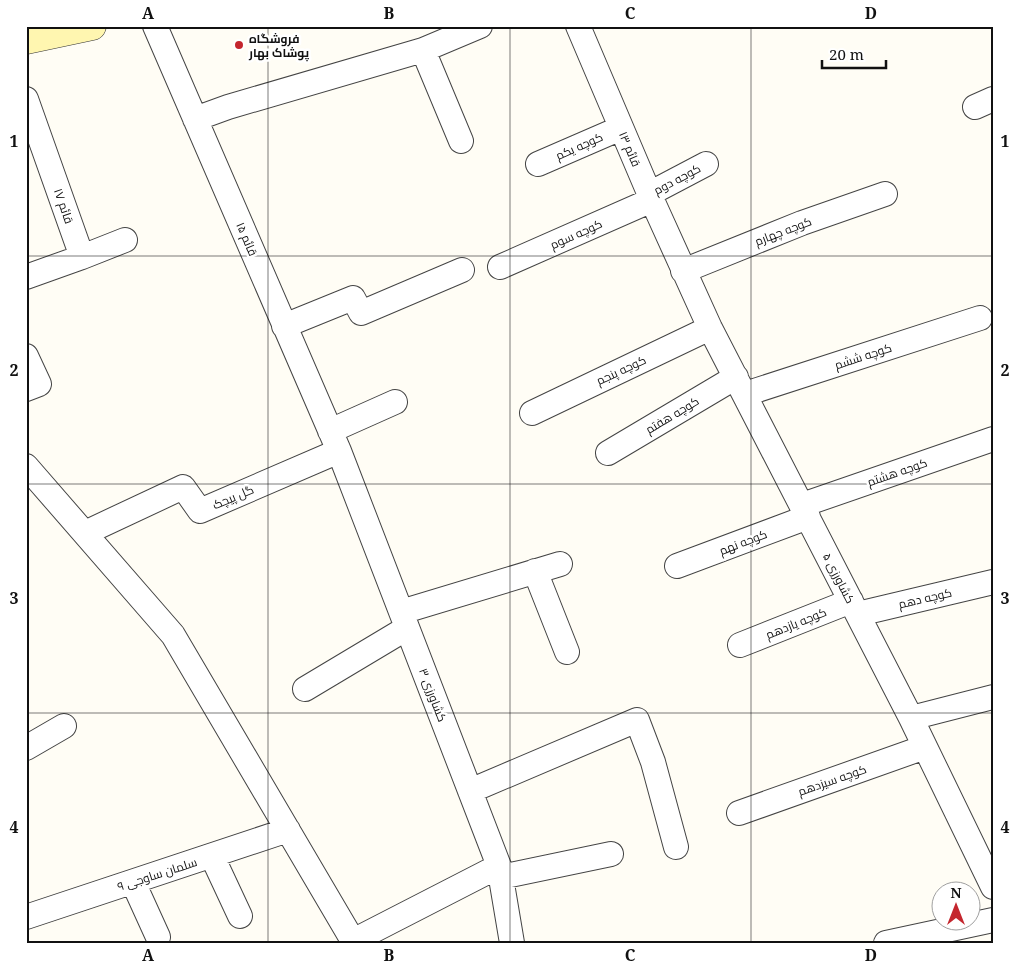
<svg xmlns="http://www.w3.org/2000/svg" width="1019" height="969" font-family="'Noto Serif',Cairo,serif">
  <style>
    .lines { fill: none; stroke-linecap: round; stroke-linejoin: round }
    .street-casing { stroke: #444; stroke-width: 26 }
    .secondary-casing { stroke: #333; stroke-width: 29 }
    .street { stroke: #fff; stroke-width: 24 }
    .secondary { stroke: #fff6b0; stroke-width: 28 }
    .grid { fill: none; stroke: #111; stroke-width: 1; stroke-opacity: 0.55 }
    .poi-dot { fill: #c4262e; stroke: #fff; stroke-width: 2 }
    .labels { text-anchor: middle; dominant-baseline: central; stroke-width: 5; stroke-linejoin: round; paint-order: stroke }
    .poi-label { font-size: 12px; font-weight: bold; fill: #111; stroke: #fff; text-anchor: start }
    .street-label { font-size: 12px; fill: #111; stroke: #fff }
    .neatline { fill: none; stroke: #111; stroke-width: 2 }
    .grid-label { font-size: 16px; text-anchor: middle; font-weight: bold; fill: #111 }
  </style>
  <rect width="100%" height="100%" fill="#fffdf5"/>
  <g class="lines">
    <g class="street-casing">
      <path id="street" d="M155,26l184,425 160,415 13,77
        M578,26l74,174 58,128 201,390 82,169
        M423,50l38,91
        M26,99l56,158 -56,20
        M975,107l18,-8
        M195,119l33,-12 195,-57 57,-24
        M538,164l83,-36
        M649,194l57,-30
        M82,257l43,-17
        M500,267l152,-67
        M683,271l119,-48 83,-29
        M284,326l69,-28 8,15 101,-43
        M26,356l13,28 -13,5
        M745,394l235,-76
        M532,413l178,-85
        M330,431l65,-29
        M608,453l128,-76
        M26,466l147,169 180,306 146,-75
        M802,505l191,-66
        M85,533l98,-46 17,24 139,-60
        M677,566l131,-49
        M535,571l32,81
        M401,612l159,-48
        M858,614l135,-32
        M740,645l111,-44
        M305,689l102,-61
        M911,718l82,-21
        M26,748l38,-22
        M470,791l167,-71 16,42 23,85
        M739,813l186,-66
        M212,856l28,60
        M501,877l110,-23
        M133,882l25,55
        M26,917l262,-87
        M886,943l107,-23"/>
    </g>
    <g class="secondary-casing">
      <path id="secondary" d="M26,40l66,-14"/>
    </g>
    <use href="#street" class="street"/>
    <use href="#secondary" class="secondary"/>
  </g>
  <path class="grid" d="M268,26v917M510,26v917M751,26v917M26,256h967M26,484h967M26,713h967"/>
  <circle class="poi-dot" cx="239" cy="45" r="5"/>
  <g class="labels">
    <g class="poi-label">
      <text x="249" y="38">فروشگاه<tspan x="249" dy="14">پوشاک بهار</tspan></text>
    </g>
    <g class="street-label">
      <text transform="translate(579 146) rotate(-24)">کوچه یکم</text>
      <text transform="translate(630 149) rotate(67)">قائم ۱۳</text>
      <text transform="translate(677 179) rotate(-28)">کوچه دوم</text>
      <text transform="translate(64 206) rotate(71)">قائم ۱۷</text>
      <text transform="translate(783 231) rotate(-21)">کوچه چهارم</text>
      <text transform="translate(576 234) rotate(-24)">کوچه سوم</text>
      <text transform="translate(247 239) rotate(67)">قائم ۱۵</text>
      <text transform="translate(863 356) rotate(-18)">کوچه ششم</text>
      <text transform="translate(621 370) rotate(-25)">کوچه پنجم</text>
      <text transform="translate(672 415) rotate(-31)">کوچه هفتم</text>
      <text transform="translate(897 472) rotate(-19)">کوچه هشتم</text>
      <text transform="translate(233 497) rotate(-23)">گل پیچک</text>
      <text transform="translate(743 542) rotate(-21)">کوچه نهم</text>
      <text transform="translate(839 578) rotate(63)">کشاورزی ۵</text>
      <text transform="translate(925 598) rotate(-13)">کوچه دهم</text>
      <text transform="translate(796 623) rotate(-22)">کوچه یازدهم</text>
      <text transform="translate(433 695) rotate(69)">کشاورزی ۳</text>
      <text transform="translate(832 780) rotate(-19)">کوچه سیزدهم</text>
      <text transform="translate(157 874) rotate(-18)">سلمان ساوجی ۹</text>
    </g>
  </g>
  <rect width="1019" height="969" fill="none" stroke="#ffffff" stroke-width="55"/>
  <g transform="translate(956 906)"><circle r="24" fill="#ffffff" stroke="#a0a0a0"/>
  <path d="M0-4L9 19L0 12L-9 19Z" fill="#c4262e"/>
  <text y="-8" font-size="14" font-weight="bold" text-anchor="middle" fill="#111111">N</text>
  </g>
  <path d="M822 60v8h64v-8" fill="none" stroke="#111111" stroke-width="2.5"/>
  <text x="829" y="60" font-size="15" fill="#111111" stroke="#ffffff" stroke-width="4" paint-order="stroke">20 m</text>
  <rect x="28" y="28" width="964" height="914" class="neatline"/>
  <g class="grid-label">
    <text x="148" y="19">A</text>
    <text x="389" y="19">B</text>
    <text x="630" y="19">C</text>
    <text x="871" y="19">D</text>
    <text x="14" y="147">1</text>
    <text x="1005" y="147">1</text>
    <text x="14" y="376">2</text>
    <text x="1005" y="376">2</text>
    <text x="14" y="604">3</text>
    <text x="1005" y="604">3</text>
    <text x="14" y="833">4</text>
    <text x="1005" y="833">4</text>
    <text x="148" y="961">A</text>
    <text x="389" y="961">B</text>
    <text x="630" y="961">C</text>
    <text x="871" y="961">D</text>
  </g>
</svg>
